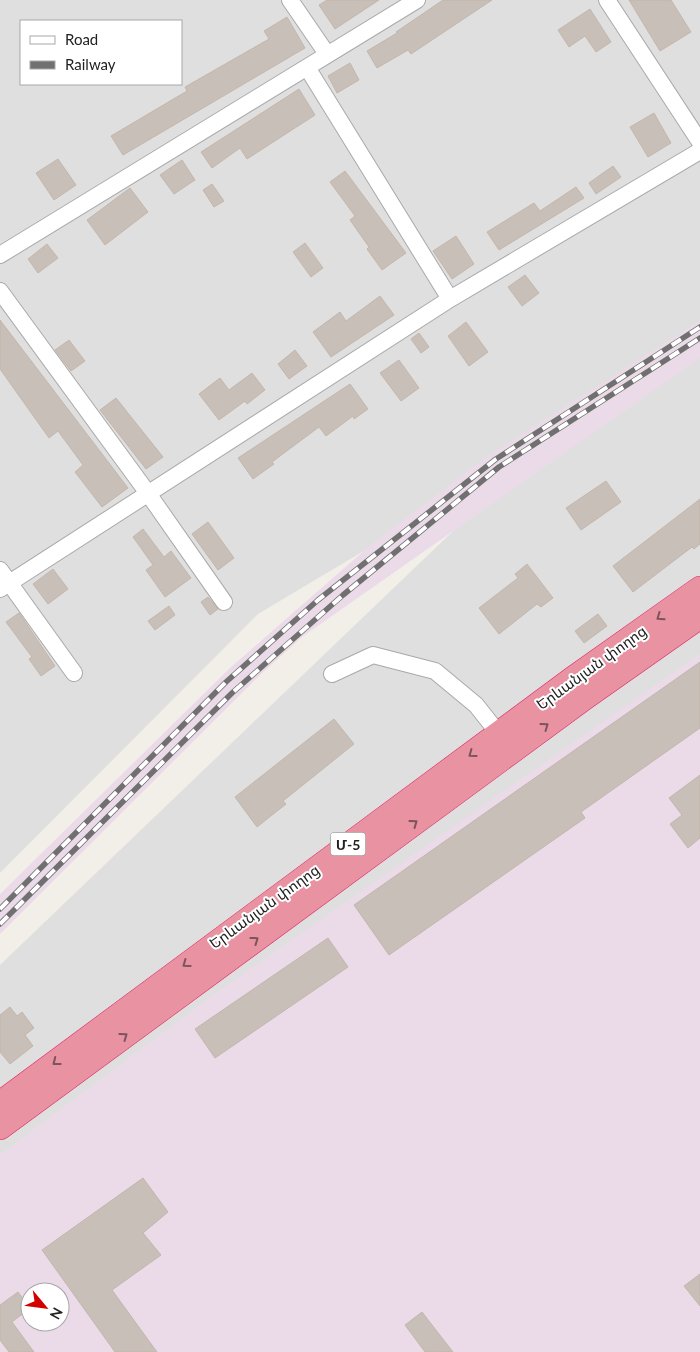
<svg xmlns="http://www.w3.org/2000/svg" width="700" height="1352" font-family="Lato,'Noto Sans Armenian',sans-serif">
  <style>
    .residential { fill: #e0dfdf; fill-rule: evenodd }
    .industrial { fill: #ebdbe8; fill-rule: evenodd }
    .building { fill: #c7bfb8; stroke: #c4b6ab }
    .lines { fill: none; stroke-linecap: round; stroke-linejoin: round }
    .minor-casing { stroke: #a9a9a9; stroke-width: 18 }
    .highway-casing { stroke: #dc2a67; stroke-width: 26 }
    .minor { stroke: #fff; stroke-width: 16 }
    .highway { stroke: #e892a2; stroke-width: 25 }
    .rail-casing { stroke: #707070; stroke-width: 5.5 }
    .rail { stroke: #fff; stroke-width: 4; stroke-dasharray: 11; stroke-linecap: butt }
    .oneway { stroke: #7b545c }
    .labels { text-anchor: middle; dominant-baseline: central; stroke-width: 4; stroke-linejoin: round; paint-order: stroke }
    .shield { fill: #fff; stroke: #646464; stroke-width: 1 }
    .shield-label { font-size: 14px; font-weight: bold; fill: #222 }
    .street-label { font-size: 15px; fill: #222; stroke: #fff }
  </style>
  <rect width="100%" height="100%" fill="#f2efe9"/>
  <path class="residential" d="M0,0h700v1352h-700v-387l545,-522 -287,171 -258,259zM21,21h160v63h-160zM30,1292h30v30h-30z"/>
  <path class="industrial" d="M700,321v37l-398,279 -40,36 -262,261v-40l231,-227 135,-118 122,-93z
    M700,654v698h-700v-197l216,-162zM30,1292h30v30h-30z"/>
  <path class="building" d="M327,0h52l-44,29 -16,-24z
    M443,0h49l-81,54 -3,-4 -31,18 -10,-17 30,-18 -1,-1z
    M629,0h42l20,32 -31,19z
    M590,9l21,33 -15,10 -11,-16 -16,11 -11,-17z
    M287,17l18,31 -182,107 -12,-19 76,-45 -2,-4 84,-48 -5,-8z
    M350,63l9,17 -22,13 -9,-17z
    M299,89l16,26 -68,44 -7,-11 -28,20 -11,-16z
    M654,113l17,30 -23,14 -18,-30z
    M58,159l18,26 -22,15 -18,-27z
    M182,160l13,20 -21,14 -14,-19z
    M613,166l8,11 -25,17 -7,-11z
    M345,171l61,82 -24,17 -15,-21 2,-2 -19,-27 5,-4 -25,-34z
    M212,184l12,17 -10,6 -11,-17z
    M576,187l8,11 -85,52 -12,-18 47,-29 6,8z
    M130,188l18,24 -43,33 -18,-25z
    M456,236l18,28 -22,15 -19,-28z
    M305,243l18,25 -12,9 -18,-25z
    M47,244l11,14 -20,15 -10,-14z
    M525,275l14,18 -17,13 -14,-19z
    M380,296l14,19 -63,42 -18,-25 27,-20 6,9z
    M0,320l128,168 -26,19 -27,-35 8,-7 -25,-34 -9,7 -49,-69z
    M466,322l22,30 -19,14 -21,-30z
    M419,333l10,14 -8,6 -10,-14z
    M69,340l16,21 -14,10 -16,-21z
    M295,350l12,16 -18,13 -11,-15z
    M399,360l20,28 -18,13 -21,-28z
    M252,373l13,17 -18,14 -2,-3 -26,19 -20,-26 21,-16 9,12z
    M350,384l18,25 -14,10 -1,-3 -27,20 -7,-9 -47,35 2,2 -21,15 -15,-21z
    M116,398l47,59 -17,12 -46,-59z
    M606,481l15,21 -40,28 -15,-22z
    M700,499v45l-6,5 -2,-2 -59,45 -20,-26z
    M208,522l26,36 -16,12 -26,-36z
    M143,529l21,28 7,-6 20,27 -26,19 -19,-27 7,-5 -20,-28z
    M527,564l26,34 -12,9 -4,-3 -38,30 -20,-26 39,-30 -3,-4z
    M53,569l15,20 -20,15 -15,-20z
    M208,597l10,12 -8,6 -9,-13z
    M169,606l6,9 -20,15 -7,-9z
    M19,613l36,53 -14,10 -12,-17 3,-2 -26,-35z
    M598,614l9,12 -23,17 -9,-12z
    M700,662v66l-119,84 4,6 -196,137 -35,-50z
    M334,719l20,25 -71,57 3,3 -29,23 -22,-30z
    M700,775v63l-12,10 -18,-24 12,-9 -13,-17z
    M328,938l20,29 -133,91 -20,-29z
    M10,1007l7,9 5,-4 12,16 -9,7 8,11 -23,18 -10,-12v-37z
    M143,1178l25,34 -25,21 18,22 -49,35 45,62h-42l-73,-102z
    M700,1274v32l-16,-20z
    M18,1292l12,16 -18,14 22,30h-25l-9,-12v-35z
    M422,1312l31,40h-28l-20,-27z"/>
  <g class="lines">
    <g class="minor-casing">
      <path id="minor" d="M290,0l37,54
        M607,0l93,142
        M308,69l142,230
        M0,255l417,-255
        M0,291l147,201 77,110
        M0,570l74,103
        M0,589l450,-290 250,-148
        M332,674l41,-19 62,16 41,34 23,29"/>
    </g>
    <g class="highway-casing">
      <path id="highway" d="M0,1104l573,-425 127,-90
        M0,1127l585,-430 115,-81"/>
    </g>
    <use href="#minor" class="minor"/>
    <use href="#highway" class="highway"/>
    <g class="rail-casing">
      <path id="rail" d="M0,909l226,-227 92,-82 178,-141 204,-132
        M0,924l232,-231 111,-98 156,-128 201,-129"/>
    </g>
    <use href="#rail" class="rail"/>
  </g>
  <defs><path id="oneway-chevron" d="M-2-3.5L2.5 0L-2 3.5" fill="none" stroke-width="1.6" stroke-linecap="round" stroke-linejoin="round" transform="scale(1.25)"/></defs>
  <g class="oneway">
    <use href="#oneway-chevron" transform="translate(660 617) rotate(145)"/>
    <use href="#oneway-chevron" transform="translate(545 726) rotate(-36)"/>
    <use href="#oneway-chevron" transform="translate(472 754) rotate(144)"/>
    <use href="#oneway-chevron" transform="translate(414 823) rotate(-36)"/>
    <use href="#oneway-chevron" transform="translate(255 940) rotate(-36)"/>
    <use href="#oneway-chevron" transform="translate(186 964) rotate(144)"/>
    <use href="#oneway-chevron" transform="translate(124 1036) rotate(-36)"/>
    <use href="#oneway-chevron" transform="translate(56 1062) rotate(142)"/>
  </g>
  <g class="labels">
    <rect class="shield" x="330.5" y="832.5" width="35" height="23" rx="4"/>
    <g class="shield-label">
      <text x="348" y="844">Մ-5</text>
    </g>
    <g class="street-label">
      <text transform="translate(591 667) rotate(-36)">Երևանյան փողոց</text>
      <text transform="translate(264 906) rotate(-36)">Երևանյան փողոց</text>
    </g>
  </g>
  <rect x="20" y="20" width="162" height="65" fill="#ffffff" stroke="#a7a7a7"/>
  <rect x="30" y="36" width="25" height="8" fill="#ffffff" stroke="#a7a7a7"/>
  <text x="65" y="45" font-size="15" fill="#222222">Road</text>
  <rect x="30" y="61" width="25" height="8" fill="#707070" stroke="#a7a7a7"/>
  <text x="65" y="70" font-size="15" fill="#222222">Railway</text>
  <g transform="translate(45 1307) rotate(119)"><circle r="24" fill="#ffffff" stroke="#a7a7a7"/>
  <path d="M0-4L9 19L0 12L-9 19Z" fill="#d40000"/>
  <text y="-8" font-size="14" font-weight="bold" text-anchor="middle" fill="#222222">N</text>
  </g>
</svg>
